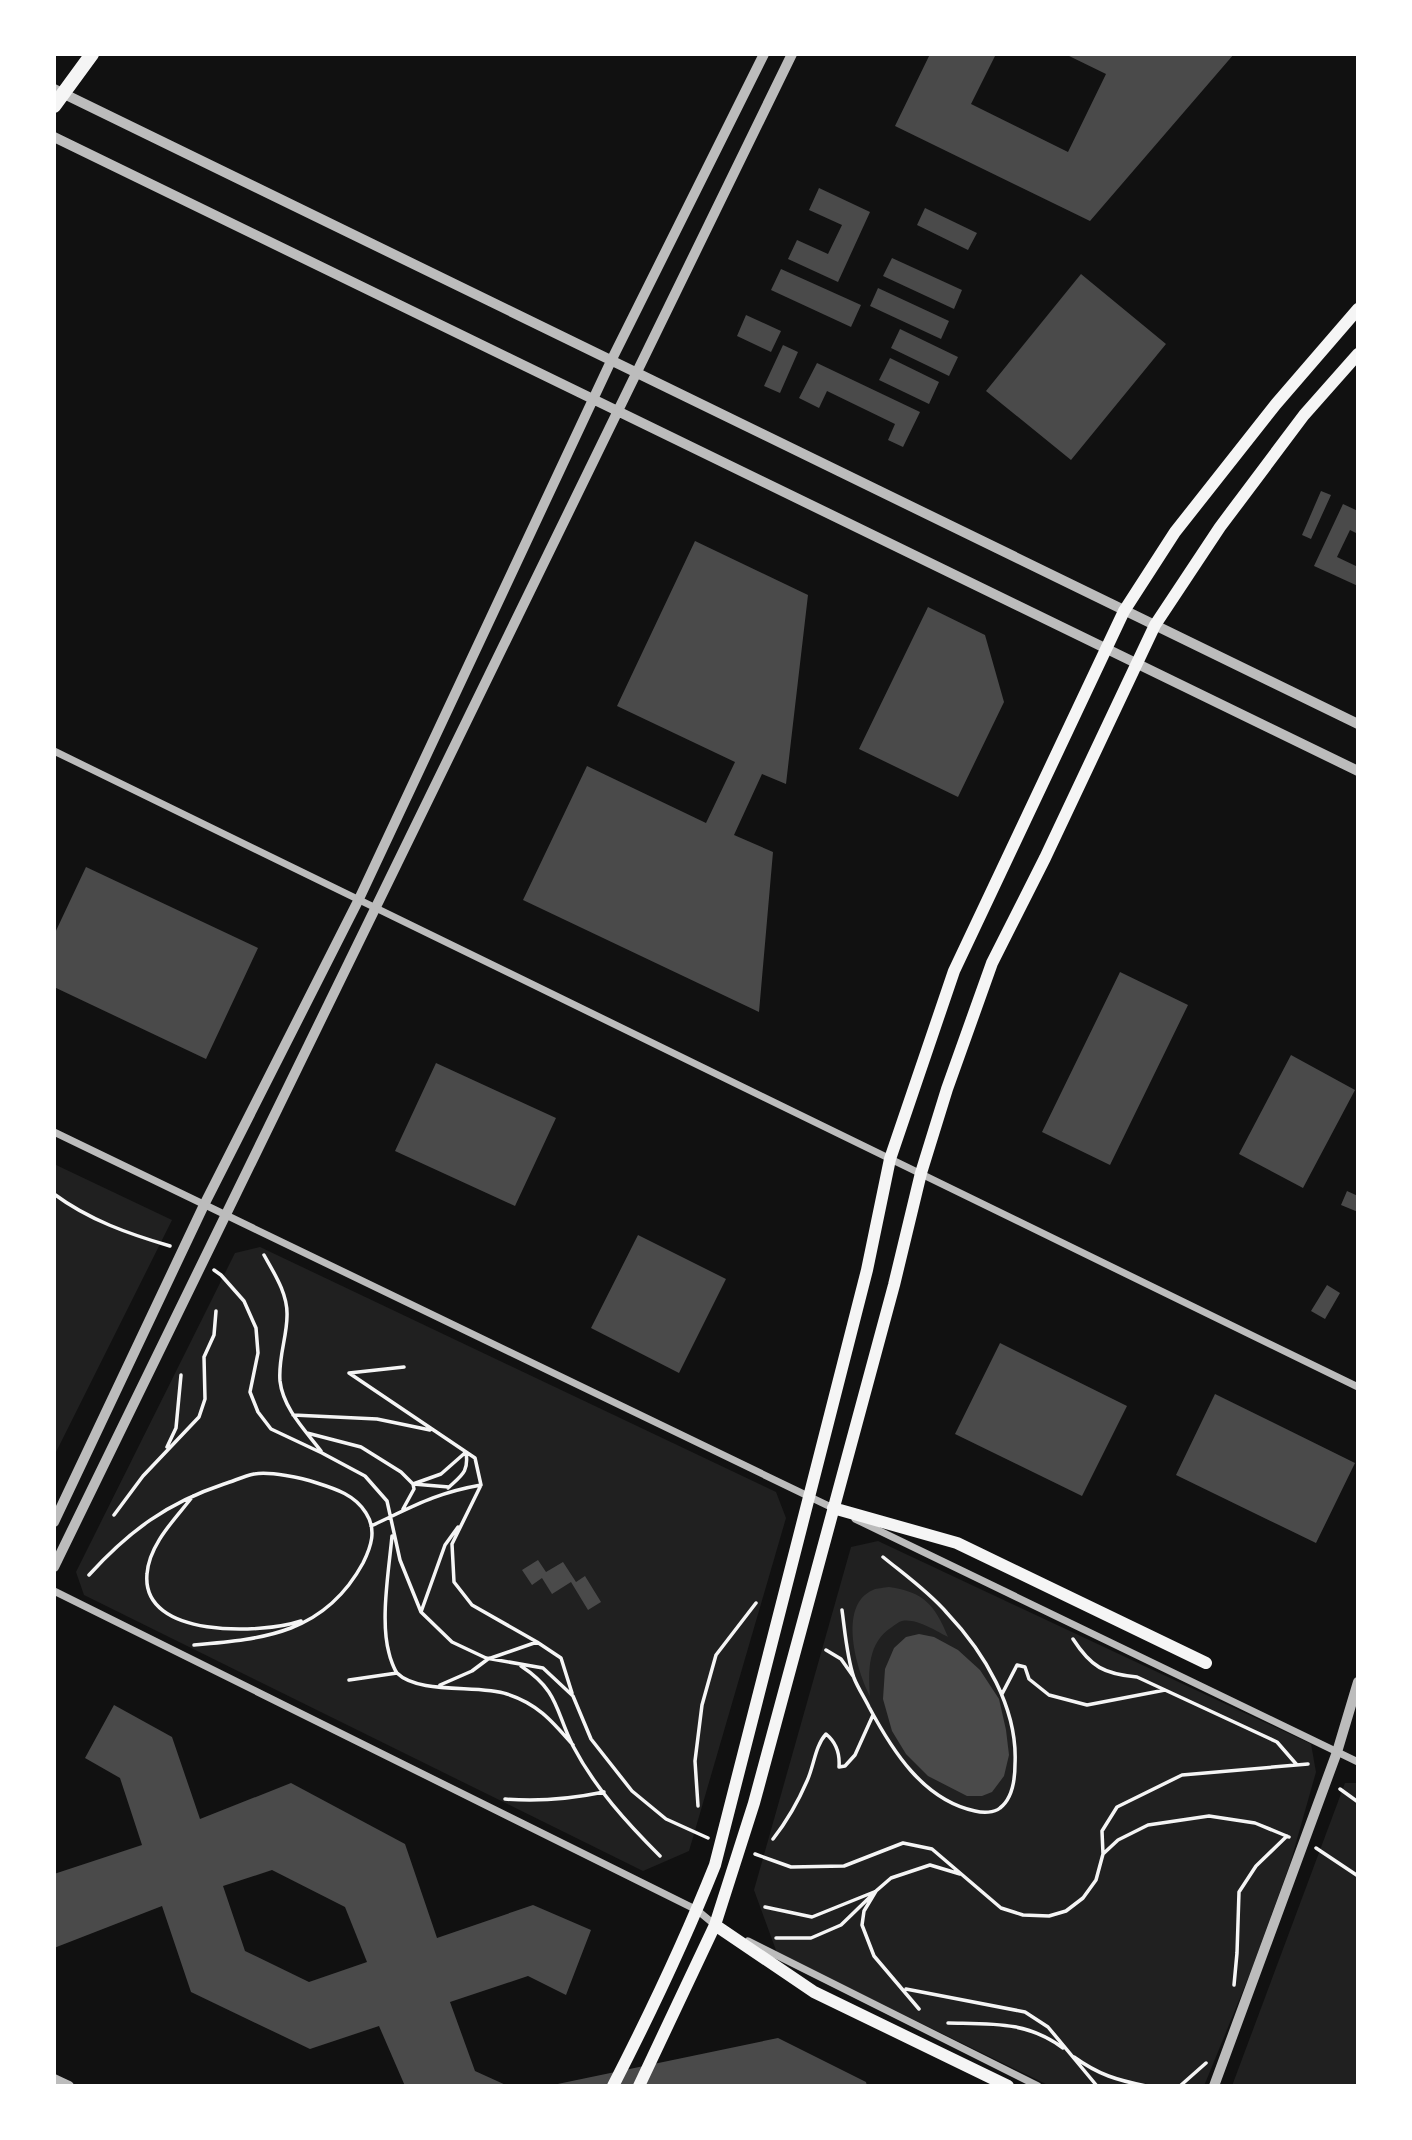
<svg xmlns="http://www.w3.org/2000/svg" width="1412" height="2140" font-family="Barlow,sans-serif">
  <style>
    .green { fill: #202020 }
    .water { fill: #333 }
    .building { fill: #4a4a4a; fill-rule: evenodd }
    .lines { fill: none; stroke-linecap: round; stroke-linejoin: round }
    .path { stroke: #f5f5f5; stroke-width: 3.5 }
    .minor { stroke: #bcbcbc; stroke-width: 7 }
    .tertiary { stroke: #bcbcbc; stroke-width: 10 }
    .secondary { stroke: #f5f5f5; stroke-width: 12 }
    .primary { stroke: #f5f5f5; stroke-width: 14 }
  </style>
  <rect width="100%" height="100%" fill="#111"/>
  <path class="green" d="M54,1164l118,56 -118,236z
    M260,1247l516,245 10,26 -97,333 -46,20 -559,-276 -8,-23 159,-319z
    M878,1541l433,203 5,28 -26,92 -39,107 -47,115h-154l-273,-133 -23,-63 97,-343z
    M1345,1783h13v303h-126z"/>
  <path class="water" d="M889,1587c35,5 46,18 59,50 -12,-6 -32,-19 -46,-16 -4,1 -7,4 -10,6 -24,15 -24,43 -22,69 -13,-25 -33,-91 3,-106 4,-2 11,-2 16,-3z"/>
  <path class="building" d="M930,54h66l-25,50 97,48 38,-78 -41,-20h169l-144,167 -195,-95z
    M819,188l51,24 -32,70 -50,-23 9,-19 31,14 14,-29 -33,-15z
    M925,208l52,25 -9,17 -51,-25z
    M892,258l70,32 -8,19 -71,-33z
    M781,269l80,36 -10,22 -80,-37z
    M1081,274l85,70 -95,116 -85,-69z
    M878,288l71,33 -8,18 -71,-33z
    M746,315l35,16 -10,21 -34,-16z
    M900,329l58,28 -9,19 -58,-28z
    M783,345l15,7 -18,41 -16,-7z
    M890,358l49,24 -10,22 -50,-24z
    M817,363l103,49 -17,35 -15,-7 7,-16 -68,-33 -8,17 -20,-10z
    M1321,491l10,4 -20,44 -9,-4z
    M1343,504l15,7v23l-8,-4 -13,27 21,10v19l-44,-20z
    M695,541l113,54 -22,189 -24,-10 -28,61 39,17 -14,160 -236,-112 64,-134 119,57 29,-61 -118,-56z
    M928,607l57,28 19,67 -46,95 -99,-48z
    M86,867l172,81 -52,111 -152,-72v-52z
    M1120,972l68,33 -78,160 -68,-33z
    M1291,1055l64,35 -52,98 -64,-34z
    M436,1063l120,55 -41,88 -120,-55z
    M1347,1191l11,5v16l-17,-7z
    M638,1235l88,44 -47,94 -88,-45z
    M1327,1285l13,8 -15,26 -14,-8z
    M1000,1343l127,63 -45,90 -127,-62z
    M1215,1394l140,69 -39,80 -140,-68z
    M538,1560l8,12 17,-10 13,20 9,-6 16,26 -13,8 -17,-28 -19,12 -10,-16 -10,7 -10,-15z
    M919,1634l15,3 24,13 22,20 19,29 7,31 3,25 -5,21 -12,16 -10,4h-15l-39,-20 -22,-22 -14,-23 -9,-32 2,-30 9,-21 12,-11z
    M114,1705l58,32 28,82 91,-36 114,61 32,94 96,-33 58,25 -25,65 -38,-19 -78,26 25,69 33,15h-103l-26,-60 -69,23 -119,-57 -29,-86 -108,42v-74l88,-29 -22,-67 -35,-20zM272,1870l73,37 22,55 -58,20 -64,-31 -22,-65z
    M778,2038l88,44 1,4h-319z"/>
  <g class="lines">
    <path class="path" d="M54,1194c35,26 75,40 116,52
      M264,1255c10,18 24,39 23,61 0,21 -9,42 -7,65 3,27 25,49 41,70
      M214,1270l7,5 23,26 12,27 2,25 -8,39 8,20 13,17 51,24 43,23 22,25 13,59 21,52 31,30 34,16 57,10 30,28 18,43 41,52 34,28 42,19
      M404,1367l-55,6 126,85 6,27 -29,59 2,38 18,23 65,37 24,16 11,35
      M293,1415l84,4 53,11
      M307,1433l54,14 40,25 12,12 1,5 -11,20
      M167,1447l9,-19 5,-53
      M449,1487l-36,-3 28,-10 25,-22
      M448,1488c14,-13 21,-16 18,-36
      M193,1496c-17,22 -44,48 -46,78 -6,65 115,60 154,47
      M114,1515l29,-39 56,-59 6,-18 -1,-42 10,-22 2,-24
      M371,1526c41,-19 64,-33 110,-41
      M392,1536c-3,33 -12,85 -3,117 1,5 5,16 8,20 22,22 83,11 110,21 31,10 45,27 66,51
      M89,1575c40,-44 78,-72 135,-91 10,-3 20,-8 30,-10 16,-3 48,4 63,9 19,6 38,12 49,30 11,17 5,34 -3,50 -38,70 -98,76 -169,82
      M842,1610c3,22 5,48 12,68 4,10 10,19 15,29 23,43 54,93 106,104 8,2 19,2 25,-3 13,-10 15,-30 15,-44 3,-56 -31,-112 -68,-151 -18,-21 -42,-38 -64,-56
      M421,1612l24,-67 13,-18
      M1073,1639c18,28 31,35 64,38l140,65 20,23
      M826,1650l15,9 12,17
      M521,1666c38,25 34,44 52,80 22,42 54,77 87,110
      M349,1680l48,-7
      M440,1685l32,-14 16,-12 49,-17
      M1002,1694l15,-29 8,2 4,12 20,16 38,10 78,-15
      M1340,1789l18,13
      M505,1799c34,3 65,0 99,-7
      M698,1806l-3,-45 7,-56 14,-50 40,-52
      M773,1839c14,-18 25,-37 34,-58 7,-15 8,-35 19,-47 11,9 14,20 13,33l6,-1 10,-11 18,-40
      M1316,1848l42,28
      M755,1854l36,13 53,-1 59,-23 29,6 69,59 22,7 26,1 17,-5 17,-13 13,-18 7,-26 15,-14 30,-15 61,-9 46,7 34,14
      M1103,1854l-1,-23 15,-24 65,-32 126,-11
      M765,1907l47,10 62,-25
      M776,1938h35l30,-13 31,-30
      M1234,1985l3,-32 2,-61 17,-26 31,-30
      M906,1989l119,23 23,15 49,59
      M919,2009l-45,-53 -12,-31 2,-14 12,-20 15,-13 39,-13 30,9
      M948,2023c43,1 79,-2 115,25
      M1074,2057c25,18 43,23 72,29
      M1180,2086l26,-23"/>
    <path class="minor" d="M54,751l1304,636
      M54,1132l781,377
      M855,1519l503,243
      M54,1591l643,319 18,15
      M748,1941l290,145"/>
    <path class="tertiary" d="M54,89l1304,635
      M54,137l1304,634
      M54,1522l150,-317 155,-306 252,-538 153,-307
      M54,1567l738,-1513
      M54,2079l15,7
      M1214,2086l123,-334 21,-70"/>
    <path class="secondary" d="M833,1508l124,35 249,120
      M715,1925l99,67 194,94
      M613,2086c37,-72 72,-146 102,-221l152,-595 23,-111 64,-188 170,-360 51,-79 101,-128 82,-95
      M639,2086l76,-161 39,-122 140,-518 27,-112 26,-84 45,-126 53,-105 110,-233 65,-98 84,-112 54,-61"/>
    <path class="primary" d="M54,106l38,-52"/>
  </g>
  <rect width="1412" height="2140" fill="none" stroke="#ffffff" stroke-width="112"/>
</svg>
